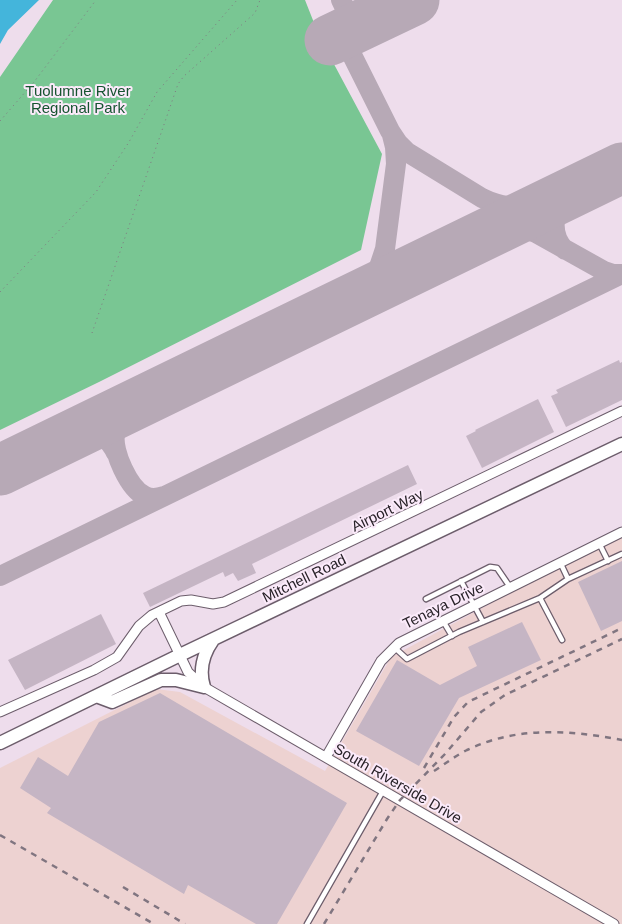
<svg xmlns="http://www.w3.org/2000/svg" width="622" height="924" font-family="Helvetica,sans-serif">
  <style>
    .industrial { fill: #edd2d1 }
    .green { fill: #79c693 }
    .water { fill: #44b5db }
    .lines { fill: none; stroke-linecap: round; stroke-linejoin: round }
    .taxiway { stroke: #b7a9b6; stroke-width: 20 }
    .runway { stroke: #b7a9b6; stroke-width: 51 }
    .building { fill: #c5b5c4 }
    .service-casing { stroke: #6c5d6b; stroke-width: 7 }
    .minor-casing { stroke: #6c5d6b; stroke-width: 11 }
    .secondary-casing { stroke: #6c5d6b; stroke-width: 15 }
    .path { stroke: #817680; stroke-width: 1; stroke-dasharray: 1 4; stroke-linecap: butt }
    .service { stroke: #fff; stroke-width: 4.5 }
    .minor { stroke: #fff; stroke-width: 9 }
    .secondary { stroke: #fff; stroke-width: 12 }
    .rail { stroke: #807580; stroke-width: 2.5; stroke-dasharray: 6 6; stroke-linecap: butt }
    .labels { text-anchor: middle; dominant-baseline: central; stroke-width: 4; stroke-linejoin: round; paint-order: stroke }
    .park-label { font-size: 15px; fill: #165430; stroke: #fbeafa }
    .street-label { font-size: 15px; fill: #282228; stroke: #fbeafa }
  </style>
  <rect width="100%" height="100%" fill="#eeddec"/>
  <path class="industrial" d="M622,533v391h-622v-156l156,-79 24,3 145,79 66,-114z"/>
  <path class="green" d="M53,0h252l15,38 62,116 -21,96 -262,132 -99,48v-353z"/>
  <path class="water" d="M0,0h39l-31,30 -8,14z"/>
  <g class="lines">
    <path class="taxiway" d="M341,0l14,29
      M342,35l48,96 8,12 9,9 75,46c22,11 46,11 69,5
      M486,234c18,-7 32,-8 50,-1l68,38 9,3h9
      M565,250c-17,-17 -12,-46 8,-58
      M346,302l16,-13 9,-10 8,-12 6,-18 11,-85 -1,-17 -3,-12
      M134,405c-10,8 -17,17 -19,30 -3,16 14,54 30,61 6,3 13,2 19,0
      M75,433c19,-5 33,3 41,20
      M0,576l622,-302"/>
    <path class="runway" d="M330,40l84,-40
      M0,470l622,-302"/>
  </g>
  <path class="building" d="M619,360l1,3 2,-1v38l-56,27 -15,-31 7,-3 -2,-3z
    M538,399l16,33 -72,36 -16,-32 10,-5 -1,-1z
    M408,465l9,19 -165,80 4,9 -18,8 -5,-8 -8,4 -2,-5 -73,35 -7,-14z
    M622,561v60l-21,10 -23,-49z
    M101,614l15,30 -91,46 -17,-30z
    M522,622l19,38 -82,38 -40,68 -63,-35 41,-71 43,25 37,-19 -9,-19z
    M160,693l187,110 -70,121h-21l-68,-39 -4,9 -137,-81 4,-5 -31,-20 18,-31 30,19 31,-54z"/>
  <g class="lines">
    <g class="service-casing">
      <path id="service" d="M599,543l9,18
        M560,562l8,17 -28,19 22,42
        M568,579l54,-25
        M461,581l22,41
        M426,599l64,-32 7,1 13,19
        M443,621l9,15
        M395,648l12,11 52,-27 81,-34
        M307,924l76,-133"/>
    </g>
    <g class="minor-casing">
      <path id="minor" d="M159,612l29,60 16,15 410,237
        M0,712l94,-42 23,-13 22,-31 13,-11 29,-14 10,-1 22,4 11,-2 398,-191
        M326,757l55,-96 18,-18 223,-111"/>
    </g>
    <g class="secondary-casing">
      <path id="secondary" d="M96,696l16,6 49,-22h15l28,7c-5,-16 -1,-33 9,-47
        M0,743l180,-88 442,-211"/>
    </g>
    <path class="path" d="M0,121l34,-39 62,-82
      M0,292l96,-100 33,-50 28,-50 80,-92
      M92,333l86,-249 6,-8 71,-63 5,-13"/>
    <use href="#service" class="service"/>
    <use href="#minor" class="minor"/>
    <use href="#secondary" class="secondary"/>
    <path class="rail" d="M424,768l30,-51 14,-15 154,-74
      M434,771c11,-7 21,-15 33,-21 50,-24 102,-20 155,-10
      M0,835l154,89
      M123,887l62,37
      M324,924l63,-105 13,-19 45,-46 36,-42 24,-17 117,-56"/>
  </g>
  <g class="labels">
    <g class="park-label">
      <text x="78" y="90">Tuolumne River<tspan x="78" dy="17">Regional Park</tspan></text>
    </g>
    <g class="street-label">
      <text transform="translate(387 510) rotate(-26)">Airport Way</text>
      <text transform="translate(304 578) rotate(-26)">Mitchell Road</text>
      <text transform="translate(443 605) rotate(-26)">Tenaya Drive</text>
      <text transform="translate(398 783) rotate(30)">South Riverside Drive</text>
    </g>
  </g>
</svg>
